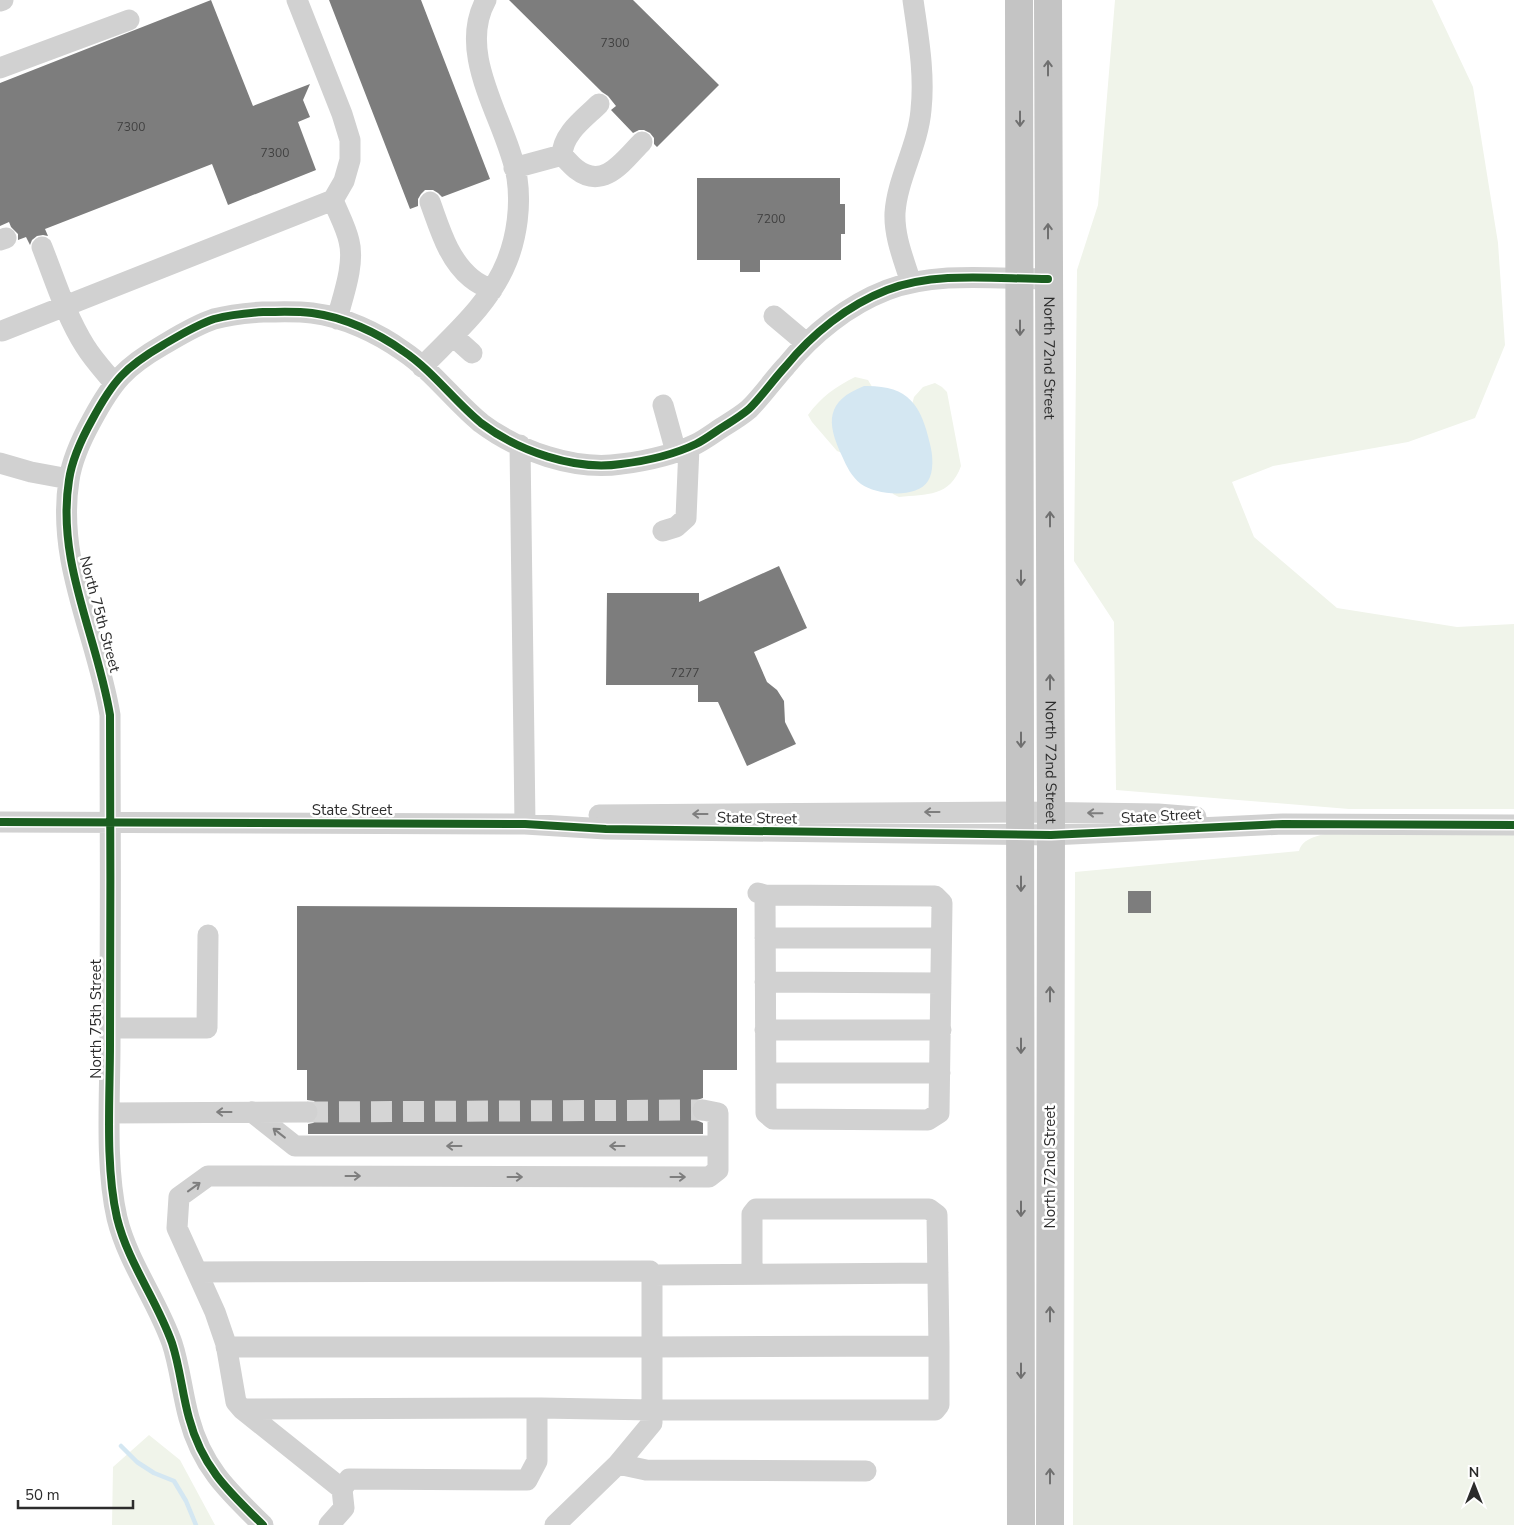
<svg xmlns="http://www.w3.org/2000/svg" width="1514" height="1525" font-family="'Nunito Sans',sans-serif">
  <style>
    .green { fill: #f0f4ea }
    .water { fill: #d4e7f2 }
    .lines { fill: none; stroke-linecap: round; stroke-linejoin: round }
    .stream { stroke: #d4e7f2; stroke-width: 4.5 }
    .building { fill: #7d7d7d }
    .minor-tunnel { stroke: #d5d5d5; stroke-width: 21; stroke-dasharray: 21 11; stroke-linecap: butt }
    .minor { stroke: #d1d1d1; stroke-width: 21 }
    .major { stroke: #c4c4c4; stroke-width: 28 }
    .cycleway-casing { stroke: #fff; stroke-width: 11 }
    .cycleway { stroke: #1b5e20; stroke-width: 8 }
    .oneway { stroke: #707070 }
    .oneway2 { stroke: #7e7e7e }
    .labels { text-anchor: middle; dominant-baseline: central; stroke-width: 5; stroke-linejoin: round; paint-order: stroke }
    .number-label { font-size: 12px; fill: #404040 }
    .street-label { font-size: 15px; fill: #2c2c2c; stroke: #fff }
  </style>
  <rect width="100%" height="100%" fill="#fff"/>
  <path class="green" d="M1115,0h317l41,87 25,156 7,102 -30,73 -67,24 -135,24 -41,16 22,55 83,71 120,19 57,-3v185h-165l-233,-19 -2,-168 -40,-61 3,-291 21,-65z
    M855,377l13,3 6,10 -29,64 -8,-3 -25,-29 -4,-7c13,-18 27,-28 47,-38z
    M935,383l7,4 5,5 14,74c-11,31 -34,28 -62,31l-6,-3 -2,-5 23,-92 9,-10z
    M1514,829v696h-441l2,-653 224,-21c4,-16 29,-17 42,-20z
    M149,1435l31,25 35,65h-103l1,-58z"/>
  <path class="water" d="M864,386c44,-1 57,18 66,58 3,11 4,28 -2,37 -11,18 -52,14 -67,3 -10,-8 -14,-17 -19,-28 -16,-34 -16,-55 22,-70z"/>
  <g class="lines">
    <path class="stream" d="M121,1446l16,16 17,11 20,8 12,20 10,24"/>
  </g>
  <path class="building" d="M211,0l42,106 57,-22 -7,16 7,17 -12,5 18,48 -88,35 -16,-41 -167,65 3,7 -5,-1 -6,1 -5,4 -2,5 -4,-8 -8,3v-6l-7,-7 -2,-5 -9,4v-143z
    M329,0h92l69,179 -48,18 -4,-4 -5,-3h-8l-4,4 -3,5v7l-8,3z
    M509,0h124l86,85 -62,62 -3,-3v-6l-4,-5 -6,-3h-5l-6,3 -22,-23 5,-4 -8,-10 -6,-4z
    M697,178h143v26h5v30h-4v26h-81v12h-20v-12h-43z
    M779,566l28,62 -53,24 13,30 10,8 7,11 1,21 11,22 -49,22 -29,-64h-20v-17h-92l1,-92h92v9z
    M1128,891h23v22h-23z
    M297,906l440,2v162h-34v28l-9,3 -3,7v6l3,5 9,4v11h-395v-10l5,-1 5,-4 1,-8 -1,-5 -4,-5 -7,-1v-30h-10z"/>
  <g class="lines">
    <path class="minor-tunnel" d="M307,1112l396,-2"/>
    <path class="minor" d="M297,0l45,114 8,26v20l-6,21 -11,19
      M0,1l3,-1
      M0,68l129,-48
      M562,155c5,5 9,10 14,14 28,22 48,-9 66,-27
      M514,168l48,-13c1,-22 22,-36 37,-51
      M430,202c10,27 18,57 41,76 6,5 14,9 21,12
      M0,240l6,-2
      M42,247c13,33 24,69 43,99 8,13 19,25 29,37
      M911,283c-7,-23 -17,-46 -16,-70 2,-34 23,-67 26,-103 4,-37 -3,-74 -8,-110
      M774,316l32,27
      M2,331l331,-131c5,13 13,27 16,41 6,23 -6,55 -12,78
      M453,336l19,17
      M422,367c32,-33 68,-63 85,-106 10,-25 14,-56 10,-83 -9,-55 -62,-122 -31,-178
      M663,405l13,47
      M520,445l5,379
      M0,463l31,9 38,7
      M663,531l13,-4 10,-9 3,-71
      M599,815l422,-3 137,2 38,3
      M0,822l525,2 81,5 445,6 232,-11 231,1
      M758,893l7,2 1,218 7,6 155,1 11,-7 3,-210 -7,-7 -170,-1
      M765,938h176
      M765,982l176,1
      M110,1028h97l1,-93
      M765,1030h176
      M766,1073h174
      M252,1112l43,34h423
      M110,1113l197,-1
      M197,1272l453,-1 2,4v135l-111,-2 -4,7v46l-10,19 -178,-1 -7,10
      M652,1275l286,-2
      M226,1347h426l287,-1 -2,-131 -8,-6h-173l-4,5v60
      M242,1409l299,-1
      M618,1464l28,6 220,1
      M263,1525c-35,-34 -61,-58 -74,-107 -7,-25 -9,-51 -17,-75 -15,-43 -44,-80 -55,-125 -12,-52 -7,-120 -7,-174 0,-110 1,-219 0,-329 -13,-79 -54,-153 -41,-235 3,-21 13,-42 23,-60 21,-39 33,-53 71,-75 17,-10 33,-20 51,-26 15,-4 33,-6 49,-7 16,0 33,-1 49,1 32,4 66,20 91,38 30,20 51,50 78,72 37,28 94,48 140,41 25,-3 52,-9 75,-20 10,-5 20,-13 30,-19 8,-5 16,-10 23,-16 14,-14 24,-29 37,-43 26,-32 62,-61 101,-76 49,-19 109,-11 161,-11
      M329,1525l15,-17 -2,-19 -100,-80 -6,-7 -10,-58 -11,-32 -38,-84 2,-31 29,-21 501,1 9,-7v-57l-15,-3
      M555,1525l63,-61 34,-41v-13h283l4,-5v-59"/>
    <g class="major">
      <path d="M1019,0l2,1525"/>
      <path id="s1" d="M1048,0l3,812 -1,713"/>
    </g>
    <g class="cycleway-casing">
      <path id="cycleway" d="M0,822l525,2 81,5 445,6 232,-11 231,1
        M263,1525c-35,-34 -61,-58 -74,-107 -7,-25 -9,-51 -17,-75 -15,-43 -44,-80 -55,-125 -12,-52 -7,-120 -7,-174 0,-110 1,-219 0,-329 -13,-79 -54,-153 -41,-235 3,-21 13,-42 23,-60 21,-39 33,-53 71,-75 17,-10 33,-20 51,-26 15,-4 33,-6 49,-7 16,0 33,-1 49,1 32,4 66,20 91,38 30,20 51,50 78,72 37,28 94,48 140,41 25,-3 52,-9 75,-20 10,-5 20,-13 30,-19 8,-5 16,-10 23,-16 14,-14 24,-29 37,-43 26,-32 62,-61 101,-76 49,-19 109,-11 161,-11"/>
    </g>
    <use href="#cycleway" class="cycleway"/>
  </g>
  <defs><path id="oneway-shaft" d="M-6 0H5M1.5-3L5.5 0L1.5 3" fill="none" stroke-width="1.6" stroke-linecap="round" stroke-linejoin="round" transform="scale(1.25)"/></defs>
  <g class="oneway">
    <use href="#oneway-shaft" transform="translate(1048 68) rotate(-90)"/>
    <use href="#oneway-shaft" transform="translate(1020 119) rotate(90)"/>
    <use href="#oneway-shaft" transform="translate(1048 231) rotate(-90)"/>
    <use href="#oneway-shaft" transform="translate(1020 328) rotate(90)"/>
    <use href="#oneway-shaft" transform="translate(1050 519) rotate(-90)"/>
    <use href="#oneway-shaft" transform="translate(1021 578) rotate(90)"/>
    <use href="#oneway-shaft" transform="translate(1050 682) rotate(-90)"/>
    <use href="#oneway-shaft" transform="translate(1021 740) rotate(90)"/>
    <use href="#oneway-shaft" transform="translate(1021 884) rotate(90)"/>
    <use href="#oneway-shaft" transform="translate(1050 994) rotate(-90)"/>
    <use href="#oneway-shaft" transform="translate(1021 1046) rotate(90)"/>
    <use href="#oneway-shaft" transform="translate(1021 1209) rotate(90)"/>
    <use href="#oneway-shaft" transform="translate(1050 1314) rotate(-90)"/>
    <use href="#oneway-shaft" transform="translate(1021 1371) rotate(90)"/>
    <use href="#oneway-shaft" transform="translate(1050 1476) rotate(-90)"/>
  </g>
  <g class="oneway2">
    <use href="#oneway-shaft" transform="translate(932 812) rotate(180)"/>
    <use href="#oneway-shaft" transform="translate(1095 813) rotate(-179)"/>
    <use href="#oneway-shaft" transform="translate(700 814) rotate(180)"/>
    <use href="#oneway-shaft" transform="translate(224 1112) rotate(180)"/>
    <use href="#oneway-shaft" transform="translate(279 1133) rotate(-142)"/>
    <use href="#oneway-shaft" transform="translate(454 1146) rotate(-180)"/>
    <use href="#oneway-shaft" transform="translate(617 1146) rotate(-180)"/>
    <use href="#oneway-shaft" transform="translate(353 1176)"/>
    <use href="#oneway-shaft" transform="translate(515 1177)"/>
    <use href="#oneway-shaft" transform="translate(678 1177)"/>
    <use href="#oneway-shaft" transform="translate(194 1187) rotate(-36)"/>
  </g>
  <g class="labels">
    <g class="number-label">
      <text x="615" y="43">7300</text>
      <text x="131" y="127">7300</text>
      <text x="275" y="153">7300</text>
      <text x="771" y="219">7200</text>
      <text x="685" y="673">7277</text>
    </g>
    <g class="street-label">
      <text stroke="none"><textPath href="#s1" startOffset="358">North 72nd Street</textPath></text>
      <text transform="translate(100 614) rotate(75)">North 75th Street</text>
      <text stroke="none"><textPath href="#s1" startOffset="762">North 72nd Street</textPath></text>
      <text x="352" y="810">State Street</text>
      <text transform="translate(1161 816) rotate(-3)">State Street</text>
      <text transform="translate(757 818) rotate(1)">State Street</text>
      <text transform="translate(96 1019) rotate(-90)">North 75th Street</text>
      <text transform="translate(1050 1167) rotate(-90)">North 72nd Street</text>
    </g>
  </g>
  <g transform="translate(1474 1485)" stroke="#ffffff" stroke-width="4" paint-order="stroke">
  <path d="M0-4L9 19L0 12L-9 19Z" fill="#2c2c2c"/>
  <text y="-8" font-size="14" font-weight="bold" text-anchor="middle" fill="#2c2c2c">N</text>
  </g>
  <path d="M18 1500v8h115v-8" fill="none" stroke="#2c2c2c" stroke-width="2.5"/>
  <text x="25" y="1500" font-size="15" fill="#2c2c2c" stroke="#ffffff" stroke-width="4" paint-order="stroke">50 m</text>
</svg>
